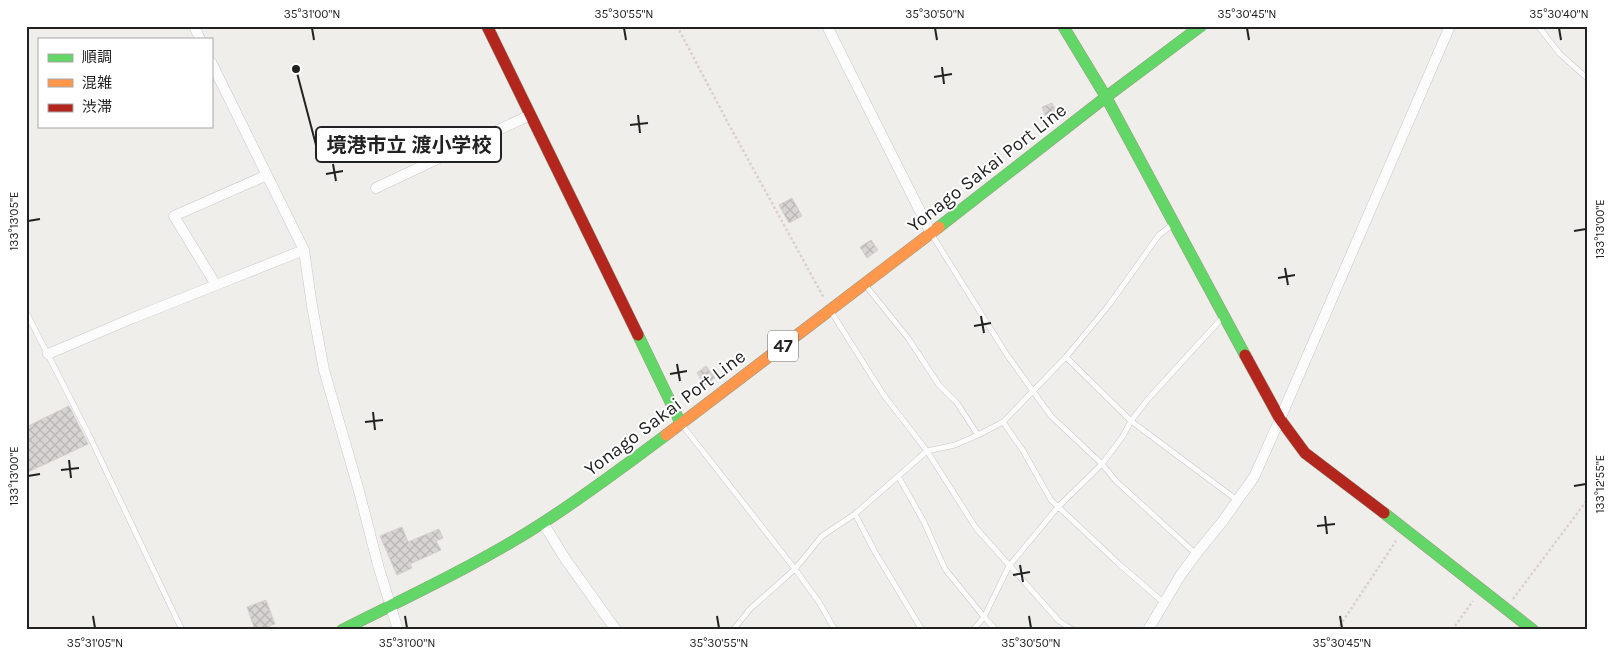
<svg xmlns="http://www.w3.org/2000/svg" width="1614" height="656" font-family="Karla,'Noto Sans JP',sans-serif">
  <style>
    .building { fill: url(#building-cross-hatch); stroke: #d3d0cc }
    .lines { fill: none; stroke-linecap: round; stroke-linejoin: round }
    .lane-casing { stroke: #c9c8c7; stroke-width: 6 }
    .street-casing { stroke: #c9c8c7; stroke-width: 11 }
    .fast-casing { stroke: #999a82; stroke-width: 12 }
    .slow-casing { stroke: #999a82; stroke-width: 12 }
    .jam-casing { stroke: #999a82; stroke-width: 12 }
    .path { stroke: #dccecd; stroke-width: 2.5; stroke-dasharray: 2.5 2.5; stroke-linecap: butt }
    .lane { stroke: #fdfcfc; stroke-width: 5 }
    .street { stroke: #fdfcfc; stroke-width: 10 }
    .fast { stroke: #63d668; stroke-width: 11 }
    .slow { stroke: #ff974d; stroke-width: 11 }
    .jam { stroke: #b3261e; stroke-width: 11 }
    .ticks { fill: none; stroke: #222; stroke-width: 2 }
    .labels { text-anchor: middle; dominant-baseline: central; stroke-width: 4; stroke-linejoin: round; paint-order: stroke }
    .shield { fill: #fff; stroke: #646464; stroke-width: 1 }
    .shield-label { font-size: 18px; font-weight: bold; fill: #222 }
    .street-label { font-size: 19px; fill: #222; stroke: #fff }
    .leader { fill: none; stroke: #222; stroke-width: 2 }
    .callout-dot { fill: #222; stroke: #fff; stroke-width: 2 }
    .callout { fill: #fff; stroke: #222; stroke-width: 2 }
    .callout-label { font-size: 20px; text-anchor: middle; font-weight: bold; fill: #222 }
    .neatline { fill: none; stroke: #222; stroke-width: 2 }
    .ticks-label { font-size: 12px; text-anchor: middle; fill: #222 }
  </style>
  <defs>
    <pattern id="building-cross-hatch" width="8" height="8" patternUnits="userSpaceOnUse" patternTransform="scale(1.25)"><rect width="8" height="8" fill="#d7d4d2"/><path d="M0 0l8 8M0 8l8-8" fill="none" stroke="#b8b6b4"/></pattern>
  </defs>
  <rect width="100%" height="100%" fill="#f0eeeb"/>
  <path class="building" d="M1052,103l5,10 -11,5 -4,-11z
    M792,198l10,18 -13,7 -10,-18z
    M871,240l7,10 -11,8 -7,-11z
    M706,366l9,12 -10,7 -8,-12z
    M69,406l19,38 -62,29v-46z
    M402,527l6,15 31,-13 4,9 -7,3 5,9 -31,14 2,4 -15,7 -17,-39z
    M266,600l9,24 -6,2 2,4h-16l-8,-23z"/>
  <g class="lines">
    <g class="lane-casing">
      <path id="lane" d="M1538,26l22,28 28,25
        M932,235l75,120 44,61 51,48 14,17 80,73
        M866,286l42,52 31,47 18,18 21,32
        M26,312l63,123 93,195
        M832,313l51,81 44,57 49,77 83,93 14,9
        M1223,317l-75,82 -17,22 106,79
        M1003,422l19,27 29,51 68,64 45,39
        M683,426l112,143 24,33 16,28
        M898,476l26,46 21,47 39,48 -11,13
        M855,514l20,38 47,78
        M733,630l17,-21 45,-40 27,-33 33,-22 72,-63 28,-6 23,-10 25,-13 63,-65 43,-52 50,-70 13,-10
        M996,630l-12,-13 25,-51 49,-59 44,-43 21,-28 8,-15 -65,-64"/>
    </g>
    <g class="street-casing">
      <path id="street" d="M194,26l6,13
        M827,26l104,207
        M211,62l93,188 8,56 12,64 35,121 19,74 20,65
        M267,175l-93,41 42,69 88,-35
        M376,188l154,-73
        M48,354l85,-36 83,-33
        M543,523l23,37 50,70
        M1148,630l32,-54 16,-22 26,-32 32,-45 26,-58 170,-393"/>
    </g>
    <g class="fast-casing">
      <path id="fast" d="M1063,26l43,71 139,258
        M939,227l167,-130 95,-71
        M638,335l43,89
        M1384,513l149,117
        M342,630c67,-34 139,-67 202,-108 42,-27 82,-57 122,-87"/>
    </g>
    <g class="slow-casing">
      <path id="slow" d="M666,435l273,-208"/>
    </g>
    <g class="jam-casing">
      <path id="jam" d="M487,26l151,309
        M1245,355l35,64 25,34 79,60"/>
    </g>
    <path class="path" d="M677,26l50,95 97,177
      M1513,599l75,-100
      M1337,630l59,-89
      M1452,630l21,-29"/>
    <use href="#lane" class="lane"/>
    <use href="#street" class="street"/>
    <use href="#fast" class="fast"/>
    <use href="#slow" class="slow"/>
    <use href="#jam" class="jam"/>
  </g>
  <path class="ticks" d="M312,28l2,12M624,28l2,12M935,28l2,12M1247,28l2,12M1559,28l2,12M942,67l2,17M934,77l18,-3M638,115l2,18M630,125l18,-2M333,164l3,17M326,174l17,-3M28,221l12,-2M1574,231l12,-2M1285,268l3,17M1278,278l17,-3M981,316l3,17M974,326l17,-3M677,364l3,17M670,374l17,-3M373,412l2,18M365,422l18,-2M69,460l2,18M61,470l18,-2M28,476l12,-2M1574,486l12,-2M1325,516l2,18M1317,526l18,-2M1020,565l3,17M1013,575l17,-3M93,616l2,12M405,616l2,12M717,616l2,12M1029,616l2,12M1340,616l2,12"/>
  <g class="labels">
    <rect class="shield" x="768" y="330.5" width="30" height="31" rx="4"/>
    <g class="shield-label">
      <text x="783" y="346">47</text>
    </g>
    <g class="street-label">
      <text transform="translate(987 168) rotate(-38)">Yonago Sakai Port Line</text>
      <text transform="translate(665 413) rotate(-37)">Yonago Sakai Port Line</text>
    </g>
  </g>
  <path class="leader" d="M296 69L316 145"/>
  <circle class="callout-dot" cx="296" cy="69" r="5"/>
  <rect class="callout" x="316" y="127" width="185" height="35" rx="5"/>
  <g class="callout-label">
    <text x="409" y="152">境港市立 渡小学校</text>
  </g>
  <rect width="1614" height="656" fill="none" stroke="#ffffff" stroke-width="55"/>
  <rect x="38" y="38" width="175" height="90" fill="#ffffff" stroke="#a7a7a7"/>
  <rect x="48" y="54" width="25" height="8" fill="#63d668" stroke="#a7a7a7"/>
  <text x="82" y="62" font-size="15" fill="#222222">順調</text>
  <rect x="48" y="79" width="25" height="8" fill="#ff974d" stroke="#a7a7a7"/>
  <text x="82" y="88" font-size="15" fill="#222222">混雑</text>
  <rect x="48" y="104" width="25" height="8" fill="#b3261e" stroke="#a7a7a7"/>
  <text x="82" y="112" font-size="15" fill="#222222">渋滞</text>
  <rect x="28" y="28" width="1558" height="600" class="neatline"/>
  <g class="ticks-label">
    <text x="312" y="18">35°31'00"N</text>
    <text x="624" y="18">35°30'55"N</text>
    <text x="935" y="18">35°30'50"N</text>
    <text x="1247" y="18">35°30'45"N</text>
    <text x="1559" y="18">35°30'40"N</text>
    <text transform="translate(14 221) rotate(-90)" y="4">133°13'05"E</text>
    <text transform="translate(1600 229) rotate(-90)" y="4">133°13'00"E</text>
    <text transform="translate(14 476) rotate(-90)" y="4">133°13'00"E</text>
    <text transform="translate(1600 484) rotate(-90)" y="4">133°12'55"E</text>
    <text x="95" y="647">35°31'05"N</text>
    <text x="407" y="647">35°31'00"N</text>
    <text x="719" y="647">35°30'55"N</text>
    <text x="1031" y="647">35°30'50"N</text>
    <text x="1342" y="647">35°30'45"N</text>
  </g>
</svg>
